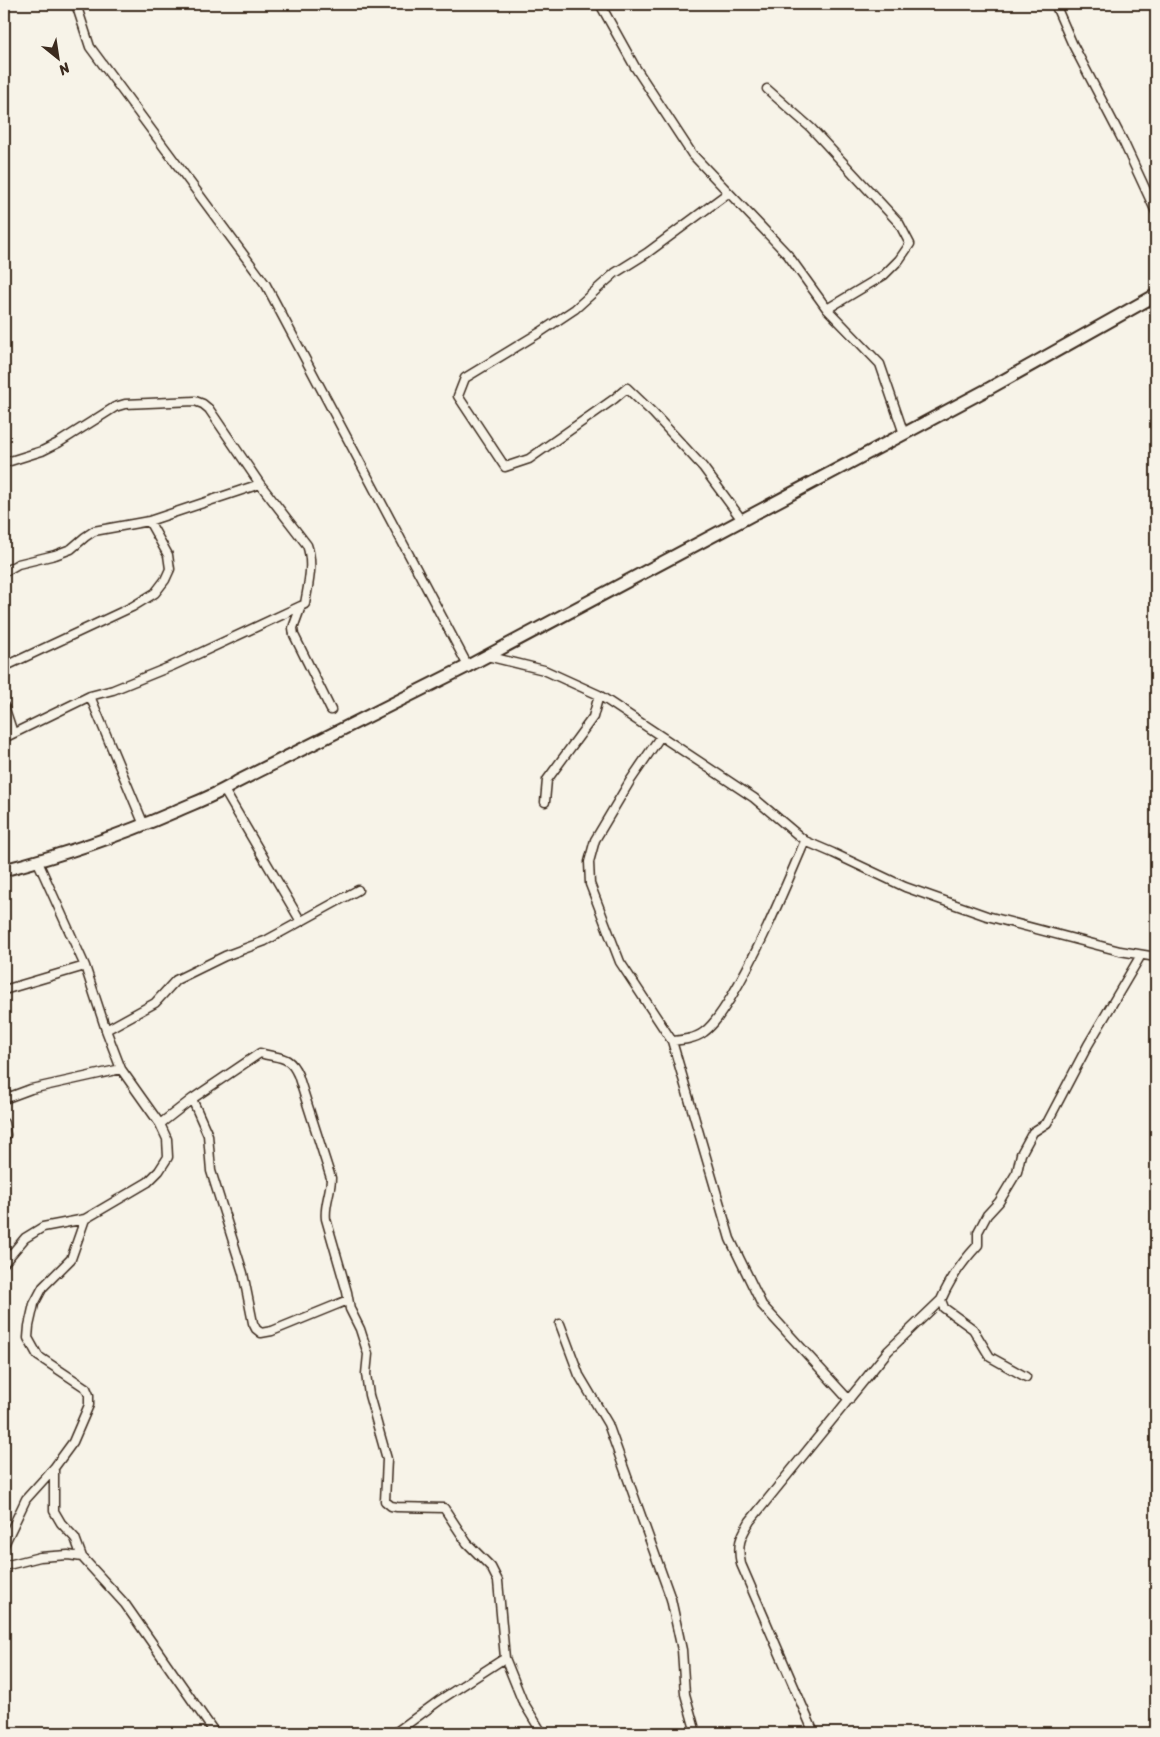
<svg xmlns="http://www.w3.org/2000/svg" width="1160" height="1737" font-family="Sriracha,sans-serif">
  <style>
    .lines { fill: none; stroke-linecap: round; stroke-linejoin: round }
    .minor-casing { stroke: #3b2a1e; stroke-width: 11 }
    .secondary-casing { stroke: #3b2a1e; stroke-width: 15 }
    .minor { stroke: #f7f3e8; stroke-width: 8 }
    .secondary { stroke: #f7f3e8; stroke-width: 11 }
  </style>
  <rect width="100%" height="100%" fill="#f7f3e8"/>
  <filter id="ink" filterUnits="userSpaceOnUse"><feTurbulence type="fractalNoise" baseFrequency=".02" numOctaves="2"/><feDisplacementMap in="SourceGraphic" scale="10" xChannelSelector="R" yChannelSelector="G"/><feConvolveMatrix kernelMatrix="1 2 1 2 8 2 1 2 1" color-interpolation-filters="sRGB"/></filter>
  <g filter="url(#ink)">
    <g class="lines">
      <g class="minor-casing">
        <path id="minor" d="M76,4l14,43 176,238 202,381
          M600,4l35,63 57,87 96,101 39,54 53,55 24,70
          M1055,4l17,39 52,100 32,69
          M767,89l44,39 88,95 11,21 -11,16 -15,15 -57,34
          M728,193l-81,60 -32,20 -40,36 -36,24 -74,45 -7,18 47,71 24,-8 85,-60 13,-11 26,25 50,54 39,53
          M4,463l38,-12 16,-8 57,-36 10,-3 70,-3 8,3 6,5 51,75 47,61c7,19 1,40 -2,59l-4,2 -8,22 1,7 37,75
          M4,572l14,-8 37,-9 16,-6 14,-12 9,-6 55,-10 111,-37
          M487,656l57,14 55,25 155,103 51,43 28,12 72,34 82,29 133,35 36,6
          M4,672l2,-6 126,-59 23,-14 10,-13 5,-11 -2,-14 -19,-34
          M90,696l54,129
          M4,706l9,27
          M660,737l-30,44 -35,59 -6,22 1,22 30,78 52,79 58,198 32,66 87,95
          M4,738l86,-42 23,-6 59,-24 129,-60
          M224,790l76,130
          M545,802l2,-22 46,-63 6,-22
          M4,990l81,-24
          M106,1030l49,-27 21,-23 49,-24 40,-15 93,-51
          M672,1041c11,-1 23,-2 32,-9 11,-8 19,-22 26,-33 30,-50 52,-105 75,-158
          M4,1099l27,-10 90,-20
          M192,1099l16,36 3,36 32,102 10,50 3,6 5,4 11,-2 76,-31
          M4,1123l2,12 -2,3
          M160,1124l32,-25 68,-46c19,6 29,1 38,22l33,103c0,14 -7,27 -5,41l21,73 3,17 10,20 8,25 -2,20 3,21 18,64 -2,42 6,5 6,1 47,1 23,35 24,24 7,14 7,77 17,42 20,33
          M4,1263l21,-25 18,-11 42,-8 63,-37 11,-11 9,-14 -1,-18 -7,-15 -39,-55 -15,-39 -21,-64 -47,-104
          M560,1324l19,51 29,49 63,175 11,51 3,44 11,39
          M1026,1377l-36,-20 -17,-28 -29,-21 -3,-8c9,-21 21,-38 37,-55v-13l9,-17 12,-13 18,-30 4,-18 12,-22 14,-9 41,-78 53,-90
          M54,1468v43l7,12 14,15 7,19 43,47 90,129
          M4,1545l22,-46 28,-31 19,-26 16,-37v-10l-3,-7 -48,-32 -10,-18 1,-12 5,-22 9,-17 28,-28 14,-40
          M4,1566l36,-9 28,-2 14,2
          M395,1733l45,-33 65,-42
          M814,1733l-73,-169c-4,-20 -1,-26 9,-43l138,-170 53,-51"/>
      </g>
      <g class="secondary-casing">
        <path id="secondary" d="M4,870c58,-15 115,-34 170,-58 22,-10 43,-17 63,-30l231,-116 522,-278 166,-93"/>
      </g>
      <use href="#minor" class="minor"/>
      <use href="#secondary" class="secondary"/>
    </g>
  </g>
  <rect width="1160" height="1737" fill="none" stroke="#f7f3e8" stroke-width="20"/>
  <rect x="10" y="10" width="1140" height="1717" fill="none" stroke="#3b2a1e" stroke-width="2" filter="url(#ink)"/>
  <g transform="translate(58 58) rotate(150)" stroke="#f7f3e8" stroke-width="4" paint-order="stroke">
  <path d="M0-4L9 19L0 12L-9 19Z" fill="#3b2a1e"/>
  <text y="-8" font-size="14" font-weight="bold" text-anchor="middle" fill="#3b2a1e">N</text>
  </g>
</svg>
